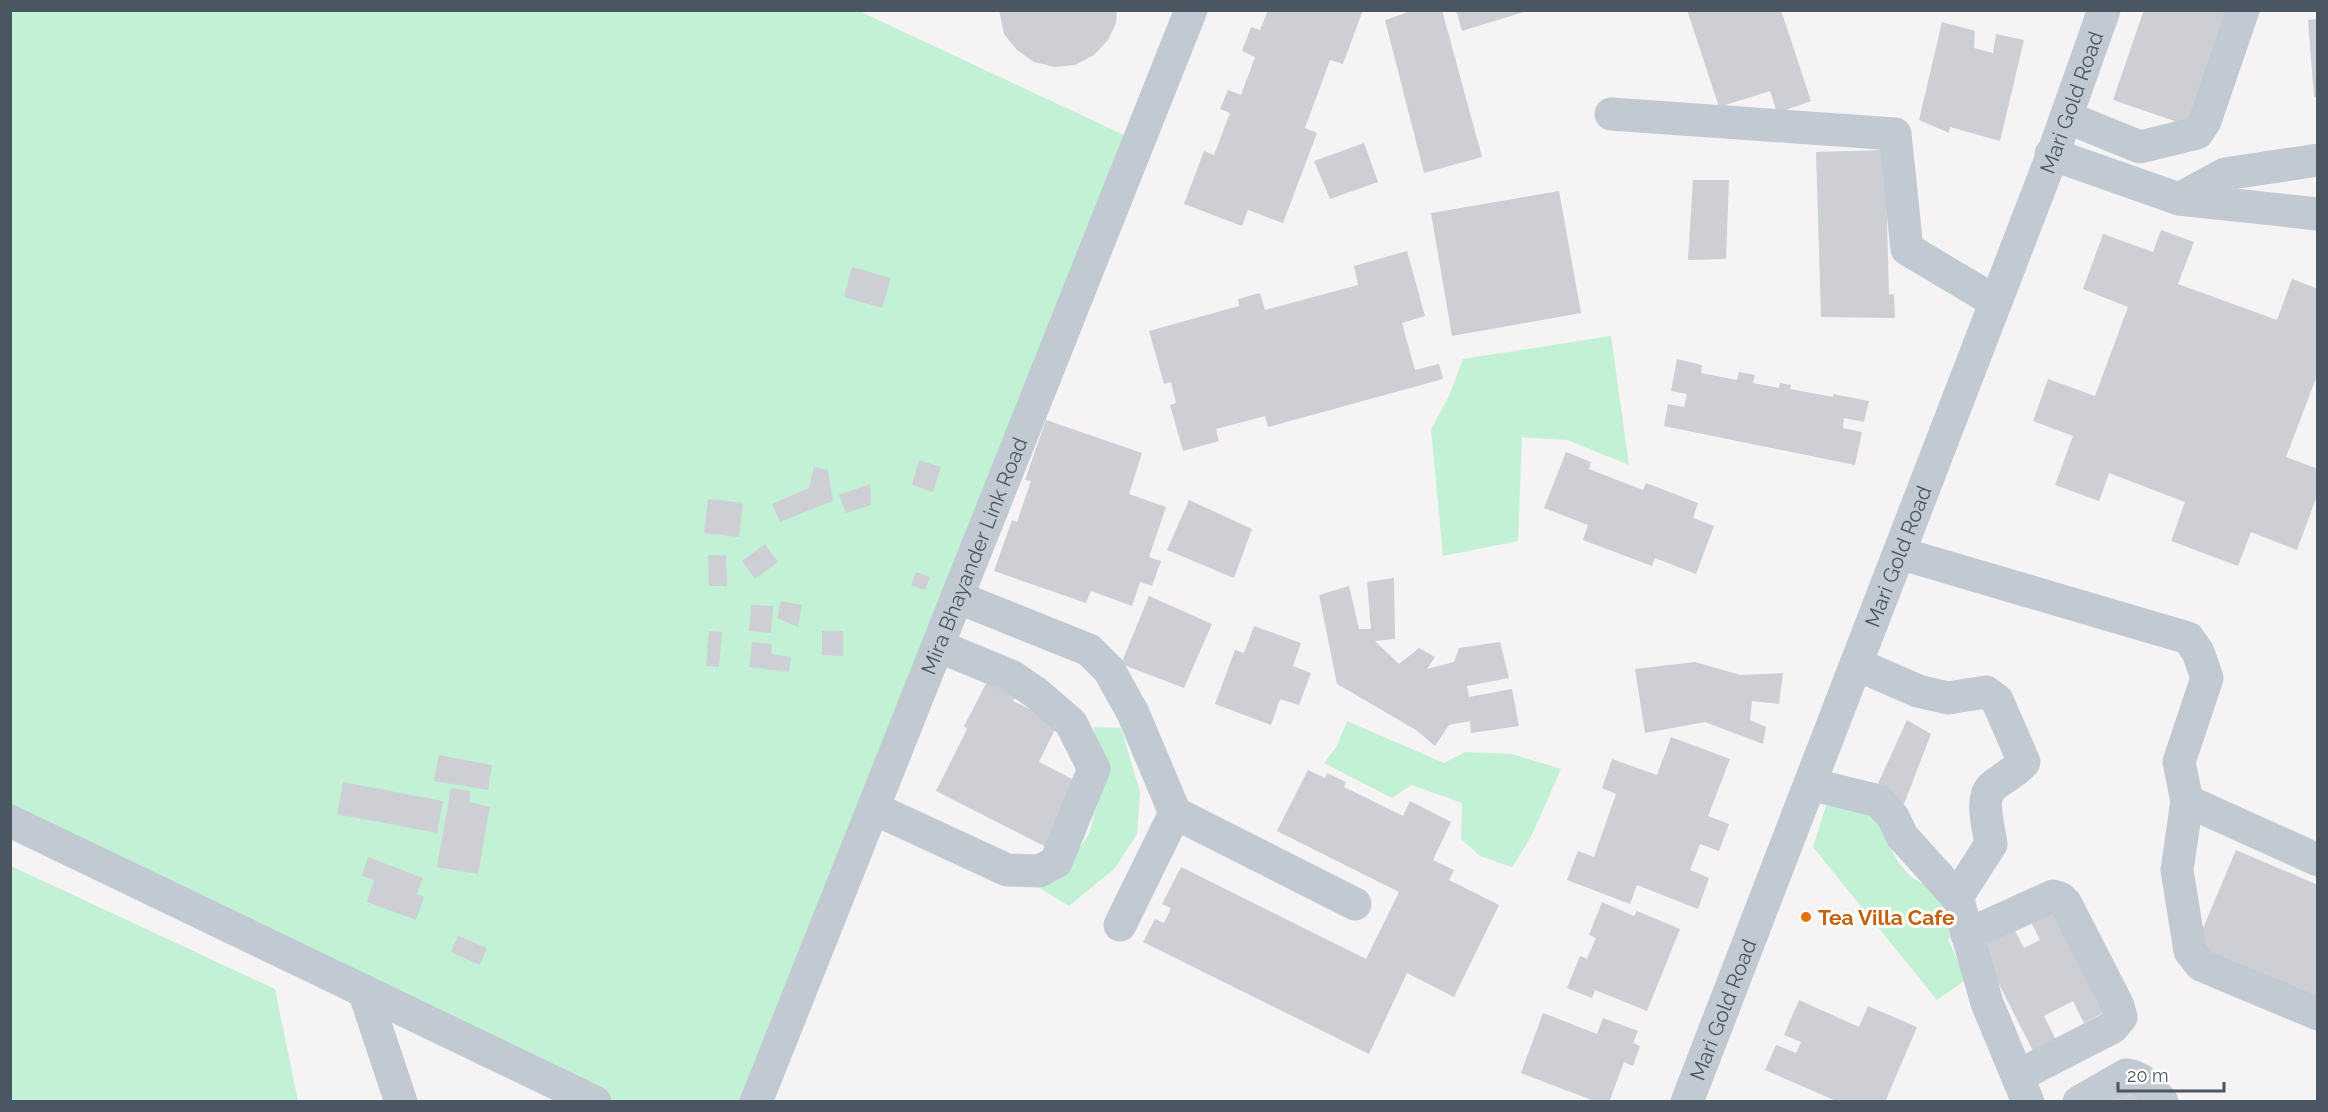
<svg xmlns="http://www.w3.org/2000/svg" width="2328" height="1112" font-family="Raleway,sans-serif">
  <style>
    .green { fill: #c3f1d5 }
    .building { fill: #cdcfd5 }
    .lines { fill: none; stroke-linecap: round; stroke-linejoin: round }
    .minor { stroke: #c1cad2; stroke-width: 33 }
    .food-dot { fill: #e8710a; stroke: #fff; stroke-width: 2 }
    .labels { text-anchor: middle; dominant-baseline: central; stroke-width: 6; stroke-linejoin: round; paint-order: stroke }
    .street-label { font-size: 21px; fill: #4a5661; stroke: #fff }
    .food-label { font-size: 21px; font-weight: bold; fill: #c56008; stroke: #fff; text-anchor: start }
  </style>
  <rect width="100%" height="100%" fill="#f5f3f3"/>
  <path class="green" d="M10,11h849l280,131 -383,959h-160l-585,-282z
    M1611,336l18,129 -62,-25 -45,-3 -4,104 -75,15 -12,-127 18,-33 14,-37z
    M1347,721l97,42 21,-11 47,2 49,15 -30,68 -19,30 -32,-11 -19,-17 1,-36 -50,-18 -20,13 -68,-35 13,-17z
    M1094,727l27,1 19,64 -3,42 -22,34 -46,38 -29,-18 23,-16 26,-38 13,-46z
    M1843,799l28,5 18,25 4,23 5,10 13,15 19,11 18,15 9,26 -9,11 19,39 -30,21 -124,-153 13,-41z
    M11,866l264,123 23,112h-287z"/>
  <path class="building" d="M999,10h118l-1,13 -8,17 -14,15 -19,10 -20,2 -21,-5 -17,-12 -13,-16z
    M1268,10h95l-20,54 -13,-4 -25,68 12,5 -34,90 -35,-13 -6,16 -58,-22 20,-53 10,4 16,-42 -10,-4 8,-19 13,5 14,-38 -13,-6 9,-24 9,3z
    M1414,10h28l40,147 -58,16 -39,-153z
    M1456,10h71v1l-65,20z
    M1687,10h94l30,91 -34,12 -7,-22 -51,16z
    M2144,10h94l-40,119 -85,-29z
    M2318,19v77l-4,1 -6,-77z
    M1942,22l33,9 -1,17 19,5 3,-19 28,6 -24,101 -50,-14 -1,6 -30,-13z
    M1364,143l14,39 -48,17 -16,-38z
    M1885,150l4,145 5,-1 1,24 -74,-1 -5,-165z
    M1693,180h36l-3,79 -38,1z
    M1559,191l22,122 -129,23 -21,-123z
    M2161,230l33,12 -16,42 99,36 15,-41 26,10v84l-32,84 32,12v24l-21,57 -46,-18 -13,34 -67,-25 14,-39 -76,-29 -10,28 -44,-16 18,-49 -40,-15 15,-42 47,17 33,-89 -45,-18 20,-55 50,18z
    M1407,251l18,65 -23,7 13,47 24,-6 4,15 -175,48 -3,-11 -49,13 3,12 -36,10 -13,-46 6,-2 -5,-21 -7,2 -15,-53 90,-25 -1,-7 22,-6 5,17 93,-25 -4,-19z
    M852,267l39,11 -9,30 -38,-11z
    M1677,359l25,6 -1,8 36,7 2,-8 16,3 -2,8 26,5 1,-5 11,2 -1,4 43,8v-3l36,7 -5,21 -20,-4 -1,10 19,4 -7,33 -191,-39 4,-22 16,3 3,-13 -16,-3z
    M1046,420l96,33 -13,41 37,13 -17,50 12,4 -9,25 -12,-4 -8,24 -41,-15 -5,12 -92,-32 18,-51 5,2 14,-41 -6,-1z
    M1566,452l25,10 -2,7 54,21 3,-7 52,20 -5,15 21,8 -18,48 -41,-16 -3,8 -69,-26 5,-15 -44,-17z
    M919,460l22,7 -8,25 -21,-7z
    M814,467l14,3 5,31 -53,21 -8,-18 37,-16z
    M870,484l1,21 -25,8 -7,-18z
    M708,499l35,4 -4,34 -35,-4z
    M1189,500l63,29 -18,49 -67,-28z
    M765,544l13,18 -23,17 -13,-18z
    M708,555h18l1,31h-18z
    M916,572l14,5 -5,13 -14,-5z
    M1394,578l1,61 -20,2 24,23 20,-16 16,9 -8,12 27,-7 5,-14 41,-6 9,36 -42,8 2,11 43,-8 7,37 -48,7 -1,-12 -21,4 -14,21 -19,-16 -79,-46 -18,-89 30,-9 10,43h12l-4,-47z
    M1149,596l63,28 -28,64 -63,-24z
    M781,601l21,4 -4,22 -21,-9z
    M751,605l22,1 -2,27 -22,-2z
    M1254,626l47,17 -8,23 18,7 -12,32 -19,-6 -9,26 -56,-21 20,-54 9,3z
    M709,631l13,1 -3,35 -13,-1z
    M822,631h21v25l-21,-1z
    M752,642l20,2 -1,10 20,3 -2,15 -40,-5z
    M1695,662l45,13 43,-2 -4,31 -27,-3 -2,19 16,7 -3,17 -58,-22 -60,11 -10,-64z
    M990,676l28,14 -5,11 45,22 -19,39 41,21 -32,65 -112,-57 31,-62 -3,-3z
    M1907,720l24,14 -27,70 -28,-16z
    M1671,737l59,22 -22,57 21,8 -10,27 -19,-7 -10,26 19,8 -11,31 -61,-24 -7,19 -63,-24 11,-29 16,6 22,-63 -14,-6 10,-29 45,16z
    M439,755l53,10 -4,25 -54,-9z
    M1308,770l17,8 2,-5 19,9 -2,5 59,29 7,-15 41,21 -18,38 21,10 -5,10 50,25 -45,92 -47,-24 -38,81 -226,-112 12,-23 9,4 7,-15 -9,-4 19,-37 185,92 33,-67 -122,-61z
    M343,782l100,19 -6,32 -100,-19z
    M451,788l20,3 -2,11 21,5 -12,67 -41,-7z
    M2236,850l82,35v112l-122,-52z
    M368,857l55,21 -6,16 7,3 -8,23 -49,-18 7,-22 -12,-4z
    M2055,900l56,109 -27,14 -11,-22 -29,15 12,24 -23,11 -57,-112 34,-18 14,27 16,-8 -13,-26z
    M1602,902l32,14 3,-5 43,18 -33,82 -52,-21 -3,8 -25,-10 13,-32 7,3 9,-21 -7,-3z
    M458,936l29,12 -7,17 -29,-13z
    M1799,1000l60,27 9,-21 49,21 -32,75h-52l1,-2 -69,-30 11,-25 20,8 5,-11 -17,-7z
    M1543,1013l54,21 6,-16 35,13 -5,12 7,3 -7,20 -9,-4 -15,40h-12l-76,-29z
    M2127,1081l13,21h-32z"/>
  <g class="lines">
    <g class="minor">
      <path d="M1611,114l284,20 12,115 89,53"/>
      <path d="M2066,117l74,30 57,-14 8,-12 38,-111"/>
      <path d="M2051,154l128,45 139,15"/>
      <path d="M2179,199l46,-25 93,-14"/>
      <path d="M1899,553l289,85 10,14 9,26 -28,84 8,39 -10,69 13,81 11,14 117,49"/>
      <path d="M957,597l132,53 20,20 24,43 42,100 180,91"/>
      <path d="M1856,664l62,27 30,7 38,-6 11,8 27,62c-11,12 -24,17 -33,26 -11,12 -2,41 0,56l-34,53"/>
      <path d="M1810,784l69,17 14,16 9,19 55,61 30,106 41,99"/>
      <path d="M2187,801l131,59"/>
      <path d="M873,808l134,62 32,1 17,-9 38,-93 -23,-46 -35,-30 -25,-17 -73,-30"/>
      <path d="M10,821l585,281"/>
      <path d="M1120,925l55,-112"/>
      <path d="M1967,935l86,-39 7,2 6,6 52,102 3,11 -8,10 -95,49"/>
      <path d="M364,991l37,111"/>
      <path id="s1" d="M756,1102l435,-1092"/>
      <path id="s2" d="M1687,1102l367,-951 50,-141"/>
      <path d="M2079,1102l47,-27c17,2 25,14 36,27"/>
    </g>
  </g>
  <circle class="food-dot" cx="1806" cy="917" r="6"/>
  <g class="labels">
    <g class="street-label">
      <text stroke="none"><textPath href="#s2" startOffset="1071">Mari Gold Road</textPath></text>
      <text stroke="none"><textPath href="#s1" startOffset="588">Mira Bhayander Link Road</textPath></text>
      <text stroke="none"><textPath href="#s2" startOffset="585">Mari Gold Road</textPath></text>
      <text stroke="none"><textPath href="#s2" startOffset="99">Mari Gold Road</textPath></text>
    </g>
    <g class="food-label">
      <text x="1818" y="917">Tea Villa Cafe</text>
    </g>
  </g>
  <rect width="2328" height="1112" fill="none" stroke="#4a5661" stroke-width="24"/>
  <path d="M2118 1082v9h106v-9" fill="none" stroke="#4a5661" stroke-width="3"/>
  <text x="2127" y="1082" font-size="18" fill="#4a5661" stroke="#ffffff" stroke-width="4.5" paint-order="stroke">20 m</text>
</svg>
